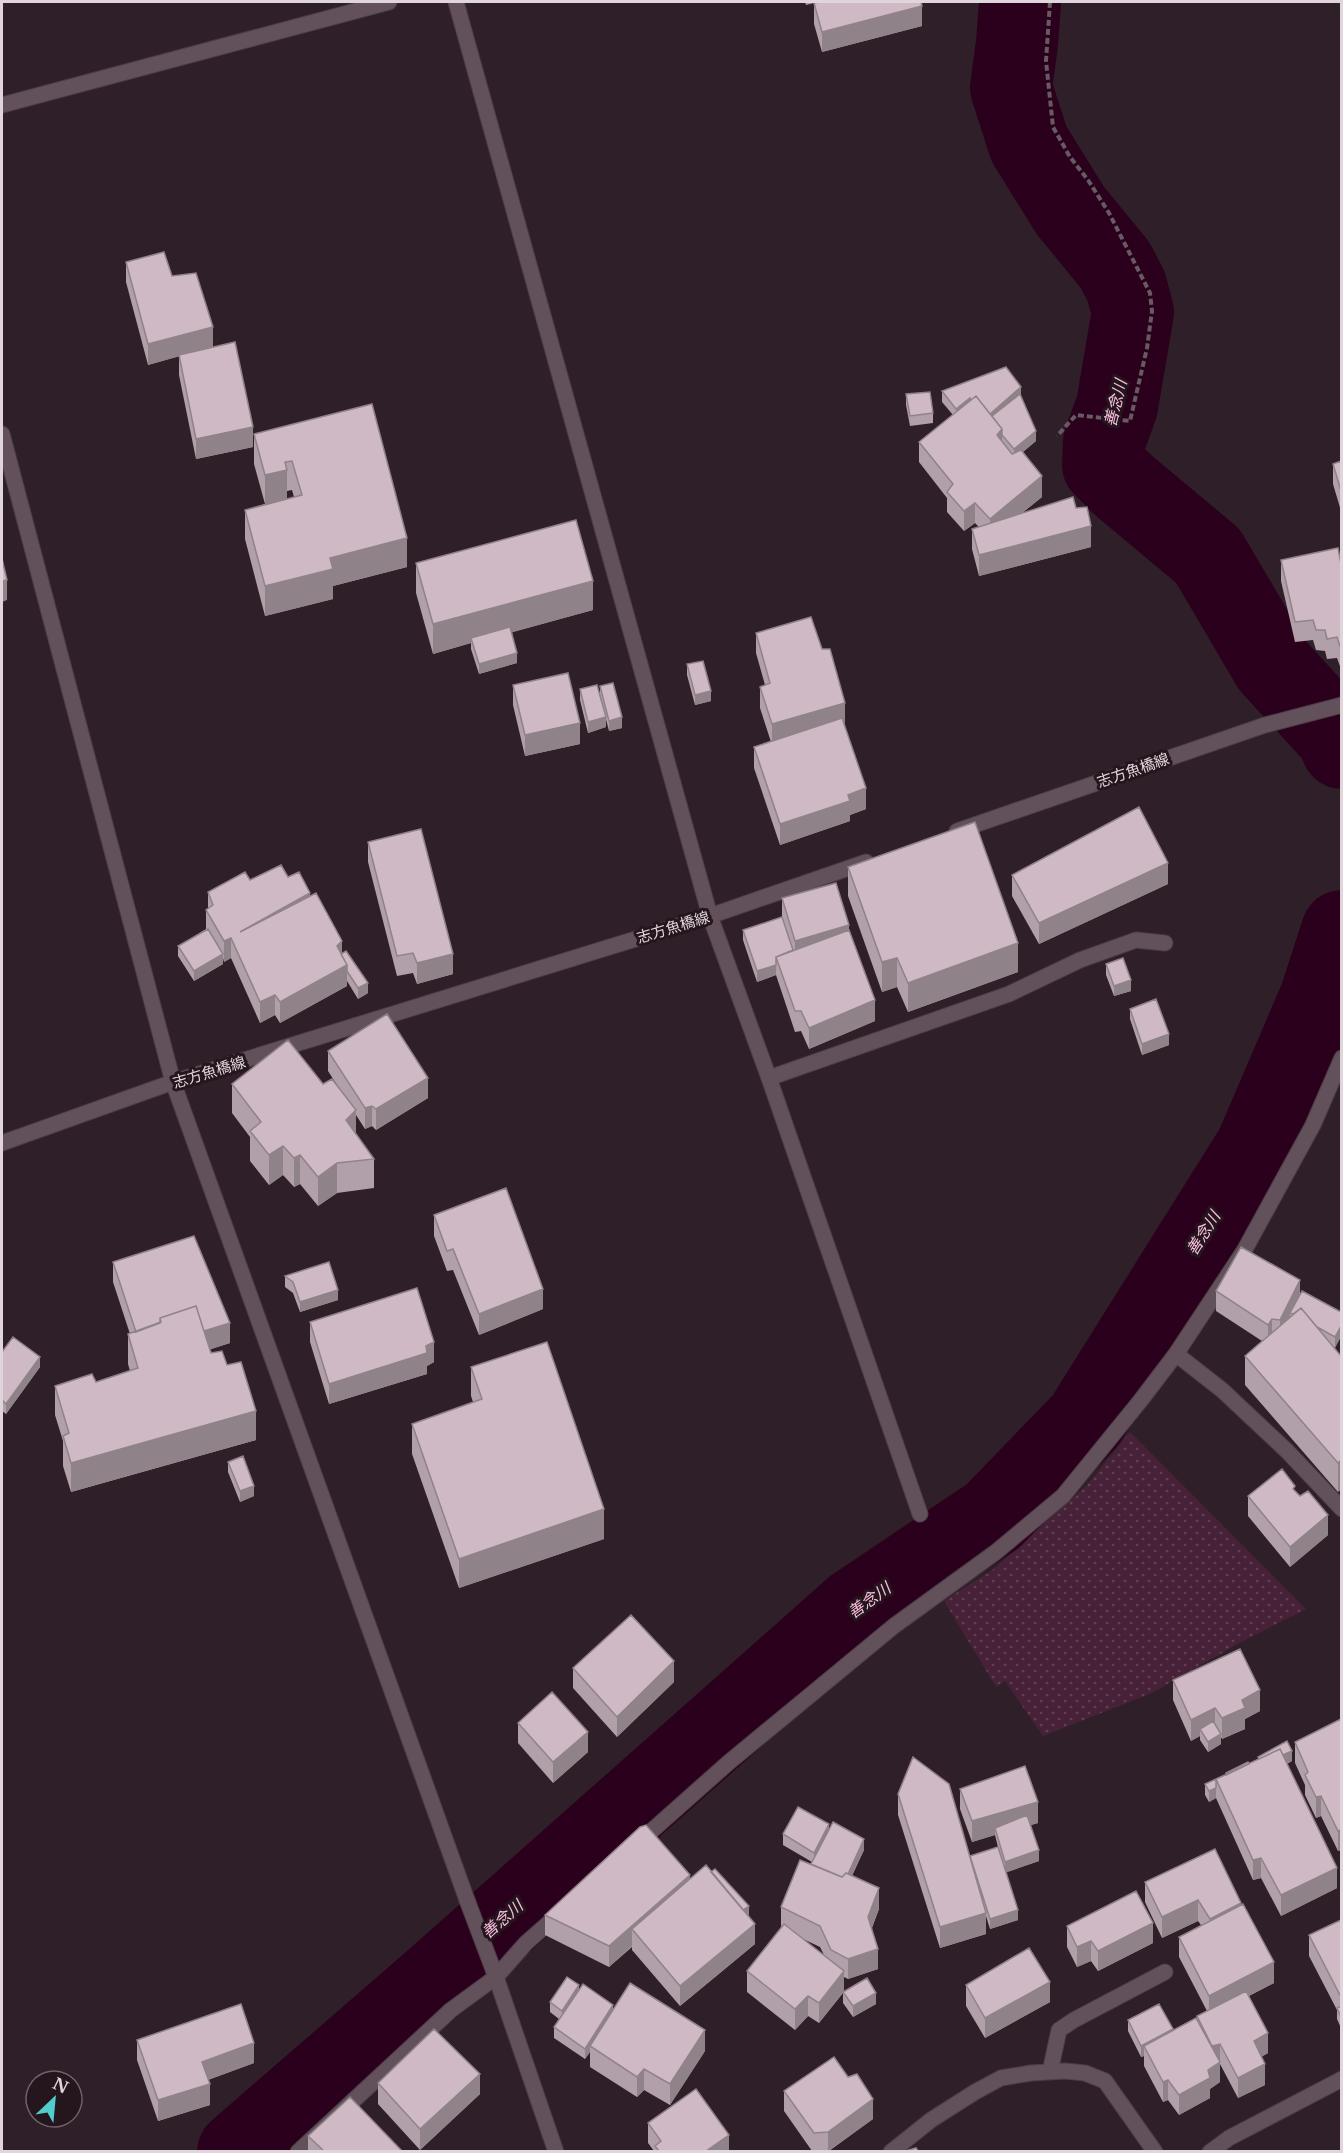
<svg xmlns="http://www.w3.org/2000/svg" width="1343" height="2153" font-family="'Libre Baskerville','Noto Sans JP',serif">
  <style>
    .green { fill: url(#green-dots) }
    .lines { fill: none; stroke-linecap: round; stroke-linejoin: round }
    .river { stroke: #2a001c; stroke-width: 82 }
    .service-casing { stroke: #4b3d46; stroke-width: 17 }
    .minor-casing { stroke: #4b3d46; stroke-width: 17 }
    .tertiary-casing { stroke: #4b3d46; stroke-width: 17 }
    .secondary-casing { stroke: #4b3d46; stroke-width: 17 }
    .path { stroke: #685a62; stroke-width: 4; stroke-dasharray: 6 3; stroke-linecap: butt }
    .service { stroke: #62505a; stroke-width: 15 }
    .minor { stroke: #62505a; stroke-width: 15 }
    .tertiary { stroke: #62505a; stroke-width: 15 }
    .secondary { stroke: #62505a; stroke-width: 15 }
    .wall { fill: #b19fa9; fill-rule: evenodd }
    .shaded-wall { fill: #908289 }
    .building { fill: #ceb9c4; stroke: #908289; stroke-width: 1.5 }
    .labels { text-anchor: middle; dominant-baseline: central; stroke-width: 6; stroke-linejoin: round; paint-order: stroke }
    .street-label { font-size: 15px; fill: #e0d5db; stroke: #25161e }
    .water-label { font-size: 16px; font-style: italic; fill: #fcc0e0; stroke: #25161e }
  </style>
  <defs>
    <pattern id="green-dots" width="8" height="8" patternUnits="userSpaceOnUse" patternTransform="scale(1.5)"><rect width="8" height="8" fill="#472138"/><path d="M2 2h.1M6 6h.1" fill="none" stroke="#614054" stroke-width="1.8" stroke-linecap="round"/></pattern>
  </defs>
  <rect width="100%" height="100%" fill="#2f1f28"/>
  <path class="green" d="M1130,1432l176,177 -65,33 -89,51 -109,43 -38,-55 -9,6 -52,-86 51,-33 92,-83z"/>
  <g class="lines">
    <path class="river" d="M1020,2l-3,41 -6,45 18,56 41,66 45,55 11,21 7,26 -16,94 -13,36 -1,23 20,20 85,71 64,109 65,71 5,12
      M238,2152l189,-164 429,-380 137,-92 92,-95 171,-273 64,-149 22,-68"/>
    <g class="service-casing">
      <path id="service" d="M769,1078l240,-84 71,-34 56,-20 29,3
        M1176,1354l46,36 65,61 55,58"/>
    </g>
    <g class="minor-casing">
      <path id="minor" d="M456,2l254,914 59,162 151,436
        M2,105l387,-103
        M2,434l171,648 294,818
        M638,1843l90,-80 166,-137 102,-74 67,-56 78,-96 35,-46 68,-103 69,-126 29,-67
        M1050,2072l9,-42 15,-10 91,-48
        M298,2152l153,-142 45,-33 30,-34 34,-30
        M891,2152l40,-32 44,-28 26,-14 30,-5 34,-2 20,2 20,8 50,71
        M1210,2152l19,-14 113,-59"/>
    </g>
    <g class="tertiary-casing">
      <path id="tertiary" d="M467,1900l29,77 60,175"/>
    </g>
    <g class="secondary-casing">
      <path id="secondary" d="M957,831l308,-106 77,-20
        M2,1143l171,-61 537,-166 156,-54"/>
    </g>
    <path class="path" d="M1050,2l-4,59 7,66 17,30 18,23 21,33 41,80 2,18 -5,37 -17,73 -54,-6 -19,21"/>
    <use href="#service" class="service"/>
    <use href="#minor" class="minor"/>
    <use href="#tertiary" class="tertiary"/>
    <use href="#secondary" class="secondary"/>
  </g>
  <path class="wall" d="M805,2h116l1,24 -100,26 -8,-28v-21l-8,2z
    M126,262l46,14 41,71 40,100 -57,12 -17,-84v-19l-31,9 -22,-83z
    M942,391l79,6 15,44 -13,11 19,45 -20,16 54,-5 15,39 -112,29 -7,-27v-20l7,-2 -4,-4 -11,8 -17,-19v-14l-28,-36v-20l34,-27 -11,-13z
    M906,394l27,19v10l-23,3 -4,-21z
    M372,404l35,163 -74,19v13l-68,17 -20,-77v-29l20,-6 -11,-40v-30zM292,490l2,7 -7,2v-8z
    M1341,461v50l-8,-27v-20z
    M1281,560l60,4v105l-4,-11 -10,1 -2,-8 -9,-1 -3,-10 -18,2 -14,-61z
    M416,563l177,47 -81,22 5,31 -38,11 -8,-25v-6l-38,11 -17,-61z
    M756,633l89,90 -1,1 22,85 -16,6v6l-70,24 -26,-77v-21l17,-5 -11,-34v-21l5,-2 -9,-32z
    M687,664l24,37 -16,4 -8,-30z
    M513,685l67,59 -55,12 -12,-51z
    M600,686l22,42 -13,3 -9,-35z
    M580,689l26,38 -18,6 -8,-33z
    M368,842l85,132 -36,10 -4,-11 -16,3 -29,-114z
    M848,867l170,105 -110,40 -11,-25 -15,5 -34,-96z
    M1012,875l156,9 -129,60 -27,-48z
    M288,877l22,19 32,57 26,40 -10,6 -11,-18v5l-67,37 -5,-8 -15,8 -29,-65 -7,4 -1,-4v6l-29,17 -16,-25v-10l28,-17v-19l2,-1v-17l42,-12z
    M782,898l67,32 26,91 -66,28 -8,-18 -6,1 -19,-57 -19,7 -14,-42v-10l39,-13z
    M1106,964l25,27 -17,5 -8,-21z
    M1130,1009l39,36 -27,10 -12,-36z
    M328,1051l100,47 -52,32 -4,-4 -7,3 -9,-14v20l18,24v29l-37,5 -19,13 -18,-22 -6,3 -11,-12 -14,10 -19,-24v-24l-18,-24v-29h91l14,1 -9,-14z
    M434,1215l109,94 -64,26 -26,-65 -6,1 -13,-35z
    M113,1262l117,81 -20,6 46,91 -185,52 -8,-26v-25l-8,-26v-29l41,-4 34,-11 -2,-7v-30h2l-17,-52z
    M285,1276l53,24 -38,12 -7,-19 -8,-6z
    M1216,1291l84,4 41,17 -6,36 -1,-1 7,9 -3,136 -93,-107v-29l17,-15 -46,-30z
    M310,1322l124,40 -7,4v8l-98,30 -19,-62z
    M2,1352l38,15 -34,47 -4,-3z
    M471,1367l133,172 -145,49 -47,-134v-30l61,-22 -2,-6z
    M228,1462l26,34 -14,6 -12,-30z
    M1295,1492l33,43 -38,32 -42,-51v-20z
    M573,1668l101,14 -57,55 -44,-49z
    M1173,1680l87,31 -15,8v10l-23,10 -1,-2v7l-13,8 -8,-12v-4l-9,5 -18,-41z
    M1341,1719v131l-3,1 -17,-35 -5,2 -11,-23v-10l-10,-22v-21z
    M518,1723l70,29 -35,31 -35,-40z
    M1258,1757l34,4 -5,3 50,124 -56,28 -20,-38 -8,2 -37,-82 -7,4 -4,-7v-11l21,-9v-2l32,-14z
    M960,1789l78,34 -7,2 8,36 -33,11 12,48 -28,9 -4,-13v18l-46,14 -42,-133v-21l72,62 28,-9 -3,-12 -23,7 -12,-33z
    M829,1830l35,20 -12,26 27,33 -7,19 6,41 -30,10 -4,-2v14l32,13 -23,13 -10,-14v-10l-24,30 -11,-7 -13,14 -48,-38v-21l34,-43v-21l31,-45 -29,-17v-11zM801,1938l19,9 4,8z
    M690,1879l59,37 6,28 -75,62 -48,-56v-3l-23,20 -64,-32v-20z
    M1145,1882l96,23 33,78 -25,13 19,57 -7,4 4,28 -27,13 -18,-34v18l-10,7v9l-31,17 -11,-15 -5,2 -19,-36v-10l-3,1 -13,-26v-11l45,10 24,-9v-5l10,-5 -28,-54v-20l22,-12 -3,-4 -36,17 -17,-36z
    M1341,1920v108l-4,-9v-9l-28,-54v-21z
    M1067,1926l86,17 -55,28 -7,-10 -14,6 -10,-20z
    M966,1985l84,17 -65,36 -19,-32z
    M579,1989l34,21 92,41 -35,54 -26,-15 -7,7 -47,-30v-15l-5,7 -31,-21v-11l5,-8 -9,-7v-10z
    M137,2040l117,23 -46,17 2,25 -52,16 -21,-61z
    M378,2083l102,11 -60,56 -42,-46z
    M784,2091l89,28 -44,32h-17l-28,-40z
    M648,2123l81,28h-75l-6,-8z
    M308,2136l94,15h-94z"/>
  <path class="shaded-wall" d="M922,6v20l-100,26v-20z
    M213,327v20l-65,18v-21z
    M1021,387v11l-29,25 -4,-7z
    M970,398v11l-14,10v-10z
    M253,427v20l-57,12v-20z
    M1002,429v21l-5,-15z
    M1036,431v10l-22,18v-10z
    M287,470v29l-22,6v-30z
    M1042,476v21l-52,42v-20z
    M975,503v20l-11,8v-20z
    M1091,526v21l-112,29v-21z
    M407,538v29l-74,19v13l-68,17v-30l65,-28z
    M7,580v20l-5,2v-21z
    M593,581v29l-120,33 -2,-5v5l-38,11v-30z
    M517,653v10l-38,11v-10z
    M711,691v10l-16,4v-10z
    M845,703v20l-73,22v-21z
    M606,717v10l-18,6v-11z
    M622,717v11l-13,3v-10z
    M580,723v21l-55,12v-21z
    M866,788v21l-16,6v6l-70,24v-21z
    M1168,863v21l-129,60v-21z
    M310,893v21l-70,18z
    M849,925v20l-54,13v-17z
    M231,938v20l-7,4v-21z
    M342,941v21l-5,-16z
    M1018,943v29l-110,40v-29z
    M223,954v10l-29,17v-10z
    M453,954v20l-36,10v-21z
    M897,958v29l-15,5v-30z
    M347,965v21l-67,37v-21z
    M776,965v10l-19,7v-11z
    M1131,980v11l-17,5v-10z
    M368,983v10l-10,6v-11z
    M275,995v20l-15,8v-21z
    M875,1000v21l-66,28v-21z
    M1169,1034v11l-27,10v-11z
    M428,1078v20l-52,32v-21z
    M372,1106v20l-7,3v-21z
    M356,1110v30l-10,-20z
    M283,1146v29l-14,10v-30z
    M300,1155v29l-6,3v-29z
    M337,1163v30l-19,13v-29z
    M1300,1280v20l-10,13v7l-10,20v-20z
    M543,1289v20l-64,26v-21z
    M338,1290v10l-38,12v-10z
    M1272,1319v21l-4,5v-20z
    M230,1323v20l-27,9v-21z
    M1341,1326v11l-6,11v-11z
    M434,1342v20l-7,4v8l-98,30v-20l97,-38z
    M40,1357v10l-34,47v-10z
    M256,1411v29l-185,52v-29z
    M1341,1460v30l-3,2v-29z
    M254,1486v10l-14,6v-11z
    M604,1509v30l-145,49v-29z
    M1328,1515v20l-38,32v-20z
    M674,1661v21l-57,55v-20z
    M1260,1690v21l-15,8v10l-23,10v-21l20,-18z
    M1215,1708v20l-15,1v7l-9,5v-21z
    M588,1732v20l-35,31v-21z
    M1221,1734v10l-13,8v-10z
    M1292,1751v10l-30,15v-10z
    M1216,1788v10l-7,4v-11z
    M1321,1796v20l-5,2v-21z
    M1038,1802v21l-41,12 -2,-7v7l-23,7v-21z
    M829,1824v10l-15,29v-10z
    M1341,1830v20l-3,1v-20z
    M864,1839v11l-23,47v-11z
    M1039,1850v11l-34,12v-11z
    M1261,1858v20l-8,2v-20z
    M1337,1868v20l-56,28v-21z
    M690,1875v21l-58,33v17l-23,21v-21z
    M879,1888v21l-11,28v-20z
    M1198,1900v21l-36,17v-21z
    M1241,1903v20l-31,16v-20z
    M749,1906v10l-9,7v-10z
    M1018,1910v10l-28,9v-10z
    M986,1913v21l-46,14v-21z
    M1153,1923v20l-55,28v-20z
    M755,1924v20l-75,62v-20z
    M1091,1941v20l-14,6v-20z
    M878,1949v20l-30,10v-20z
    M1274,1962v21l-65,33v-20z
    M844,1971v20l-25,32v-20z
    M1050,1982v20l-65,36v-20z
    M579,1985v10l-17,27v-11z
    M876,1993v11l-23,13v-11z
    M1340,1995h1v20l-1,1z
    M808,1996v20l-13,14v-21z
    M613,2005v10l-23,31v6l-5,7v-10z
    M1173,2029l-29,17v10l-3,1v-11z
    M705,2030v21l-35,54v-21z
    M1268,2033v20l-14,8v-20z
    M254,2043v20l-52,19v-20z
    M1220,2044v38l-10,7v9l-31,17v-20l33,-29v-20z
    M1265,2064v21l-27,13v-20z
    M644,2069v21l-7,7v-20z
    M480,2074v20l-60,56v-21z
    M1168,2080v20l-5,2v-20z
    M210,2084v21l-52,16v-21z
    M873,2099v20l-45,32v-19z
    M729,2135v16h-23z"/>
  <path class="building" d="M819,2h102l1,4 -100,26 -8,-29z
    M164,252l8,24 24,-3 17,54 -65,17 -22,-82z
    M235,342l18,85 -57,12 -17,-84z
    M1006,367l15,20 -31,27 -14,-18 -5,4 -1,-2 -14,11 -14,-18z
    M930,392l3,21 -23,3 -4,-22z
    M1020,394l16,37 -22,18 -12,-14v-6l-10,-13z
    M976,396l26,33 -5,6 15,19 9,-4 21,26 -52,43 -15,-16 -11,8 -17,-19 6,-8 -34,-42z
    M372,404l35,134 -77,20 3,11 -68,17 -20,-76 57,-15 -10,-34 -7,1 2,8 -22,5 -11,-41z
    M1341,461v30l-8,-27z
    M1073,497l3,11 11,-1 4,19 -112,29 -7,-26z
    M576,520l17,61 -160,43 -17,-61z
    M1338,548l3,16v85l-4,-12 -10,2 -2,-9h-9l-3,-10 -18,2 -14,-62z
    M2,559l5,21 -5,1z
    M811,617l11,32h8l15,54 -73,21 -12,-37 10,-4 -14,-50z
    M510,627l7,26 -38,11 -8,-26z
    M703,661l8,30 -16,4 -8,-31z
    M568,673l12,50 -55,12 -12,-50z
    M613,683l9,34 -13,4 -9,-35z
    M597,685l9,32 -18,5 -8,-33z
    M842,718l24,70 -18,7 2,6 -70,23 -26,-77z
    M1139,807l29,56 -129,60 -27,-48z
    M975,822l43,121 -110,40 -11,-25 -15,4 -34,-95z
    M421,829l32,125 -36,9 -4,-10 -16,3 -29,-114z
    M281,865l7,12 11,-5 11,21 -70,39 76,-39 26,48 -5,5 10,19 -67,37 -5,-7 -15,7 -29,-64 -7,3 -18,-31 7,-5 -5,-13 37,-20 5,8z
    M836,883l13,42 -54,16 -13,-43z
    M782,917l11,33 -17,7v8l-19,6 -14,-41z
    M208,929l15,25 -29,17 -16,-25z
    M849,930l26,70 -66,28 -8,-17h-6l-19,-54z
    M346,951l22,32 -10,5 -11,-17v-6l-6,-11z
    M1123,958l8,22 -17,6 -8,-22z
    M1156,999l13,35 -27,10 -12,-35z
    M387,1014l41,64 -52,31 -4,-3 -7,2 -37,-57z
    M288,1040l35,44 9,-5 24,31 -10,10 28,39 -37,4 -19,14 -18,-22 -6,3 -11,-12 -14,9 -19,-24 11,-9 -29,-38z
    M506,1188l37,101 -64,25 -26,-65 -6,2 -13,-36z
    M194,1236l36,87 -26,8 -8,-25 -36,12v5l-24,9 -23,-70z
    M1241,1247l59,33 -20,40 -8,-1 -4,6 -52,-34z
    M329,1262l9,28 -38,12 -7,-20 -8,-6z
    M417,1288l17,54 -8,4 1,7 -98,31 -19,-62z
    M1302,1291l39,21v14l-6,11 -18,-10 -16,-19 -8,6 -3,-1z
    M196,1306l15,47 11,-2 5,14 14,-3 15,49 -185,52 -8,-27 6,-3 -14,-47 37,-12 4,8 42,-14 -10,-34 33,-12 -1,-4z
    M1301,1308l40,48v104l-3,3 -93,-107z
    M13,1337l27,20 -34,47 -4,-4v-48z
    M547,1342l57,167 -145,50 -47,-135 70,-25 -11,-32z
    M243,1456l11,30 -14,5 -12,-29z
    M1282,1469l13,17 -2,3 7,7 8,-5 20,24 -38,32 -42,-51z
    M631,1615l43,46 -57,56 -44,-49z
    M1240,1649l20,41 -18,10 3,8 -23,10 -7,-10 -24,12 -18,-40z
    M552,1692l36,40 -35,30 -35,-39z
    M1341,1719v111l-3,1 -17,-35 -5,1 -11,-22 3,-3 -13,-30z
    M1213,1721l8,13 -13,8 -8,-13z
    M1287,1741l5,10 -9,4 -3,-6 -21,10 -1,-2z
    M1280,1749l57,119 -56,27 -20,-37 -8,2 -37,-81z
    M913,1757l36,27 37,129 -46,14 -42,-133z
    M1248,1762l1,2 -23,11v-2z
    M1025,1766l13,36 -66,19 -12,-32z
    M1225,1775l-9,4v9l-7,3 -4,-7z
    M798,1807l31,17 -15,29 -31,-19z
    M1027,1815l12,35 -34,12 -10,-34z
    M833,1822l31,17 -16,35 -2,-1 -4,4 -31,-13z
    M646,1825l44,50 -81,71 -64,-31 95,-88z
    M998,1847l20,63 -28,9 -20,-63z
    M1215,1849l26,54 -31,16 -12,-19 -36,17 -17,-35z
    M800,1860l42,17 4,-4 33,15 -11,29 10,32 -30,10 -17,-9 -11,-24 -39,-19z
    M706,1865l49,59 -75,62 -48,-57z
    M715,1869l34,37 -6,4 -32,-38z
    M1136,1891l17,32 -55,28 -7,-10 -14,6 -10,-21z
    M1243,1904l31,58 -65,34 -30,-59z
    M1341,1920v75h-1l-31,-60z
    M784,1924l60,47 -25,32 -11,-7 -13,13 -48,-38z
    M1029,1948l21,34 -65,36 -19,-33z
    M567,1977l12,8 -17,26 -12,-9z
    M867,1978l9,15 -23,13 -10,-14z
    M630,1983l75,47 -35,54 -26,-15 -7,8 -47,-31z
    M583,1984l30,21 -28,44 -31,-22z
    M1246,1991l22,42 -14,8 11,23 -27,14 -18,-34 -8,2 -15,-30z
    M241,2004l13,39 -52,19 8,22 -52,16 -21,-60z
    M1159,2004l14,25 -32,17 -13,-26z
    M1341,2006v11l-4,-9z
    M1196,2018l24,44 -12,8 2,8 -31,17 -11,-15 -5,2 -19,-36z
    M434,2029l46,45 -60,55 -42,-46z
    M834,2057l14,20 9,-3 16,25 -45,33 -14,1 -30,-42z
    M696,2089l33,46 -23,16h-47l-4,-5 6,-5 -13,-18z
    M350,2097l52,54h-78l-16,-15z
    M916,2148l2,3h-12z"/>
  <g class="labels">
    <g class="street-label">
      <text transform="translate(1133 770) rotate(-19)">志方魚橋線</text>
      <text transform="translate(673 927) rotate(-17)">志方魚橋線</text>
      <text transform="translate(209 1072) rotate(-17)">志方魚橋線</text>
    </g>
    <g class="water-label">
      <text transform="translate(1115 403) rotate(-76)">善念川</text>
      <text transform="translate(1203 1233) rotate(-58)">善念川</text>
      <text transform="translate(869 1600) rotate(-36)">善念川</text>
      <text transform="translate(502 1919) rotate(-41)">善念川</text>
    </g>
  </g>
  <rect width="1343" height="2153" fill="none" stroke="#e0d5db" stroke-width="6"/>
  <g transform="translate(54 2099) rotate(26)"><circle r="28" fill="#25161e" stroke="#70626a" stroke-width="1.5"/>
  <path d="M0-4.5L10 22L0 15L-10 22Z" fill="#52cdcd"/>
  <text y="-9" font-size="16" font-weight="bold" text-anchor="middle" fill="#e0d5db">N</text>
  </g>
</svg>
